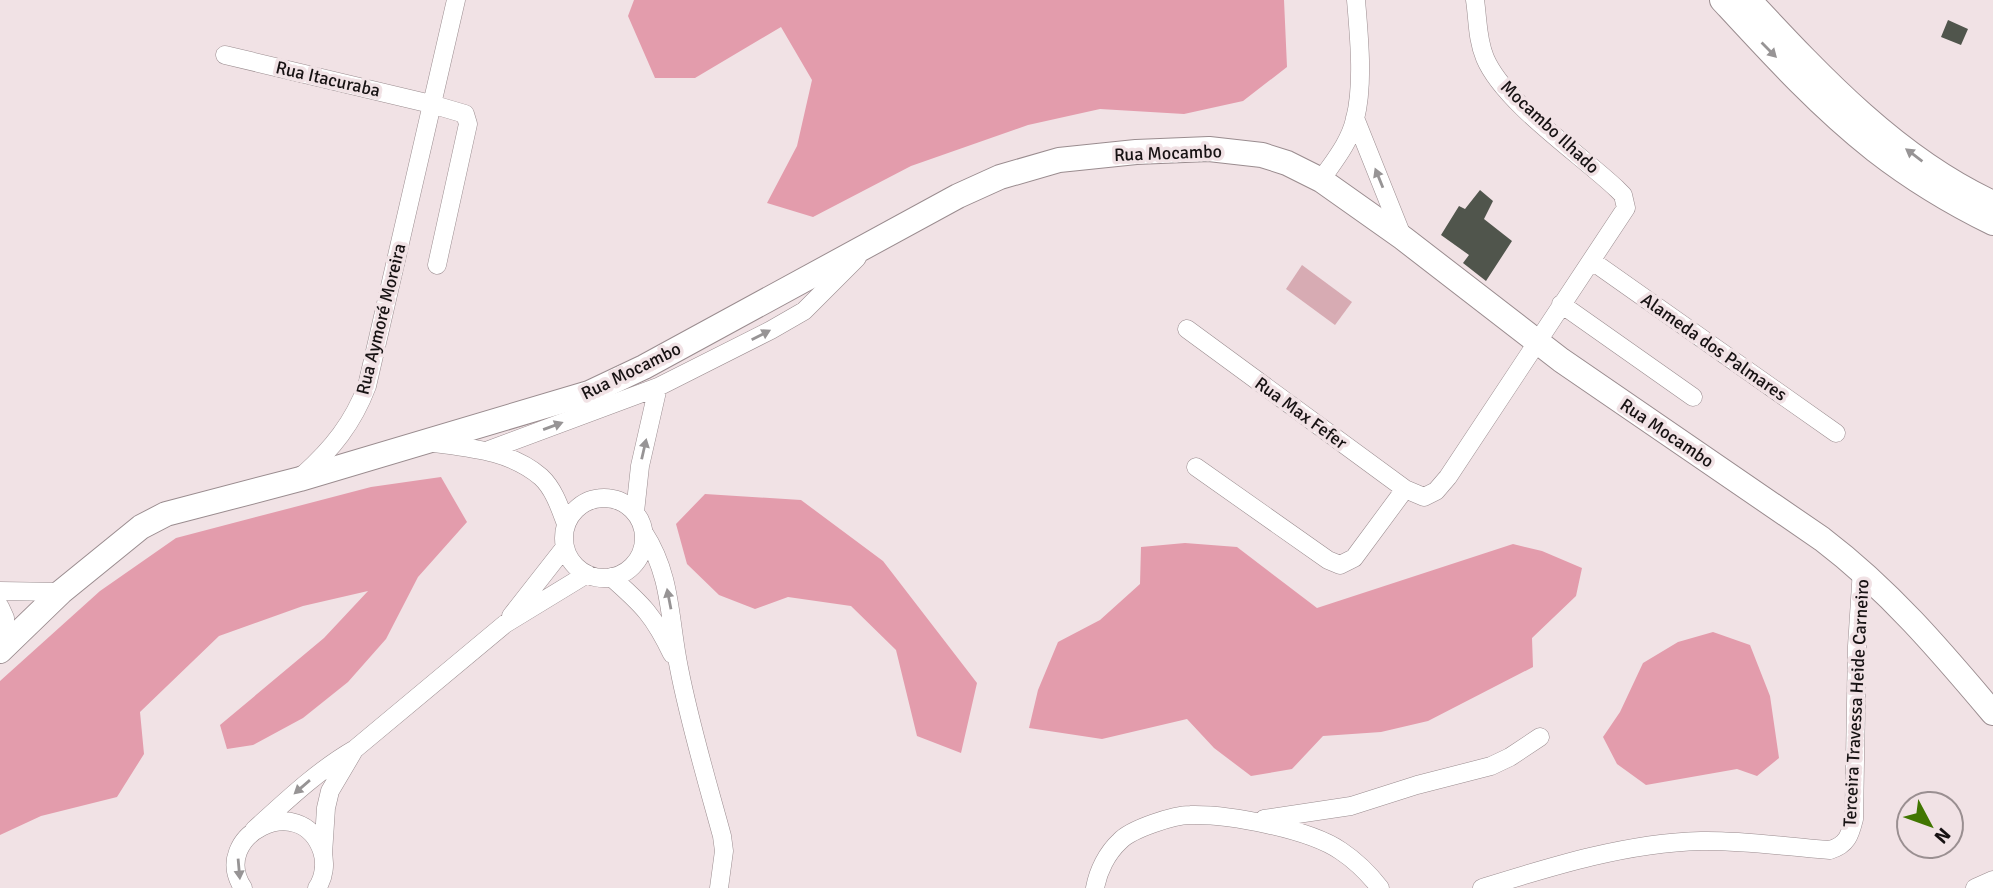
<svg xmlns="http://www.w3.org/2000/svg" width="1993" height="888" font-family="Signika,sans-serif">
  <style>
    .green { fill: #d7abb3 }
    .forest { fill: #e39cac }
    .building { fill: #50554c }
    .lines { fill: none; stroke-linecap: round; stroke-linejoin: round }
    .minor-casing { stroke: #9a8c8f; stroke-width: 19 }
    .secondary-casing { stroke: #9a8c8f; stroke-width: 26 }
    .minor { stroke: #fff; stroke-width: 18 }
    .secondary { stroke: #fff; stroke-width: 24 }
    .oneway { fill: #979495 }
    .labels { text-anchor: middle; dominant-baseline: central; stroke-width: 7; stroke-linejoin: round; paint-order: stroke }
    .street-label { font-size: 18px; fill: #171213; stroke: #f1e2e5 }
  </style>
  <rect width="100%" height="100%" fill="#f1e2e5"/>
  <path class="green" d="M1302,265l50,37 -17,23 -49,-36z"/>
  <path class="forest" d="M634,0h650l3,67 -44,34 -59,13 -84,-5 -72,16 -117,41 -98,51 -46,-14 30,-57 15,-66 -31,-53 -86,51h-40l-27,-62z
    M441,477l26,45 -49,55 -32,62 -38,43 -45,36 -50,27 -26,4 -7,-24 104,-87 44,-47 -65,15 -84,30 -79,76 4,42 -27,43 -76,19 -41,19v-154l100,-90 76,-53 195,-51z
    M705,494l96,6 82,61 94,122 -16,70 -44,-17 -21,-86 -45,-44 -63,-9 -33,12 -36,-14 -32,-31 -11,-40z
    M1185,543l52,4 80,61 196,-64 29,7 40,17 -6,28 -44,42 1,29 -105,54 -47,11 -58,4 -31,33 -41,7 -37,-28 -27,-29 -85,20 -73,-11 9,-38 20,-48 42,-22 40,-36 1,-37z
    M1713,632l37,13 20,51 9,62 -22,18 -20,-7 -91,16 -29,-21 -14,-27 17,-25 23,-49 35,-21z"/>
  <path class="building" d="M1948,20l20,9 -7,16 -20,-8z
    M1480,190l13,11 -9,18 28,22 -26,40 -23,-18 6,-8 -28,-20 18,-29 6,3z"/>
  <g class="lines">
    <g class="minor-casing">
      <path id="minor" d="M225,55l206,49 34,10 3,10 -31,141
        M1355,118l48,120
        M1321,180c13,-19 29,-38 34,-61 9,-35 4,-83 1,-119
        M1592,261l244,172
        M1561,304l132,93
        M1187,329l218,160 19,8 12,-6 12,-14 178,-269 -3,-13 -6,-6c-37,-35 -113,-86 -132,-131 -8,-19 -7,-38 -10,-58
        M434,443c37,5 77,8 107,34 13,12 19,31 25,47
        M489,450l169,-63 113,-57 33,-19 53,-53
        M1196,467l132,93 12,5 14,-7 51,-69
        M303,475c29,-26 50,-52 64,-89l89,-386
        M564 538a40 40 0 1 1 80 0a40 40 0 1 1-80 0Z
        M635,512l5,-46 18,-79
        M644,533c28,43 25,87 35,135 11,57 28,113 43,168l2,15 -5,37
        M611,577c32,28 43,39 61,77
        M0,591l61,1
        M0,607l5,11 1,27
        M511,616l54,-69
        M1264,819l87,-13 66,-21 74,-19 19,-9 30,-20
        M254,830c32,-29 63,-59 101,-81l150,-125 82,-50
        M323,854l3,-46 4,-17 23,-39
        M243,888c-34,-52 58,-99 79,-37 4,12 2,27 -5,37
        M1095,888c3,-17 12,-35 25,-47 11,-12 54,-26 70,-26 39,-1 119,14 151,36 15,10 28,23 39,37
        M1482,888c71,-22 144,-45 219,-47 43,-1 86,6 129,9 17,-5 20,-15 24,-31l3,-173 5,-77
        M1975,888l18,-8"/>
    </g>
    <g class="secondary-casing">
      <path id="secondary" d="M1722,0c48,52 97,106 153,150 36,28 77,53 118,73
        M1749,0c71,76 148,159 244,203
        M0,651l61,-59 80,-65 25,-13 134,-35 289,-86 55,-26 314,-171 42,-19 59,-17 77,-8 73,-3 53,6 25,8 34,17 82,58 158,122 261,179c67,51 117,110 171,174"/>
    </g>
    <use href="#minor" class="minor"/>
    <use href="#secondary" class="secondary"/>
  </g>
  <defs><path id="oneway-solid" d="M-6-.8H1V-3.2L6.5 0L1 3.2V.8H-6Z" transform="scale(1.75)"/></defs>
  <g class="oneway">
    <use href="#oneway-solid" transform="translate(1769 50) rotate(45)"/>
    <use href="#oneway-solid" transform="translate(1914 155) rotate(-143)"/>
    <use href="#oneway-solid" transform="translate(1379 178) rotate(-112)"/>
    <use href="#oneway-solid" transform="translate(761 335) rotate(-27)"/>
    <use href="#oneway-solid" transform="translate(553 426) rotate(-20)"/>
    <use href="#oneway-solid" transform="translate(644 449) rotate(-77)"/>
    <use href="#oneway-solid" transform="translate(669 599) rotate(-101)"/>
    <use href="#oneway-solid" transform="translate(302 787) rotate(139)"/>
    <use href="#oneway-solid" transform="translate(239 869) rotate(85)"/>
  </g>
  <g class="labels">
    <g class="street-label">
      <text transform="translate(328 79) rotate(13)">Rua Itacuraba</text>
      <text transform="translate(1550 127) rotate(43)">Mocambo Ilhado</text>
      <text transform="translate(1168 153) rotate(-2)">Rua Mocambo</text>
      <text transform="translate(381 319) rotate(-76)">Rua Aymoré Moreira</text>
      <text transform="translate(1714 347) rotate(35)">Alameda dos Palmares</text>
      <text transform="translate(631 371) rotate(-26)">Rua Mocambo</text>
      <text transform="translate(1301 413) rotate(36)">Rua Max Fefer</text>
      <text transform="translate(1667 433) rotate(34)">Rua Mocambo</text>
      <text transform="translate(1856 703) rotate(-87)">Terceira Travessa Heide Carneiro</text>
    </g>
  </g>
  <g transform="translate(1930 825) rotate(131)"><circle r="33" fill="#f1e2e5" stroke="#9a8f91" stroke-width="2"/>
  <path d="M0-5L12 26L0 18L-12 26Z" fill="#417601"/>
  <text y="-10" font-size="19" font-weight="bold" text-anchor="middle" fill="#171213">N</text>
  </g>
</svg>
